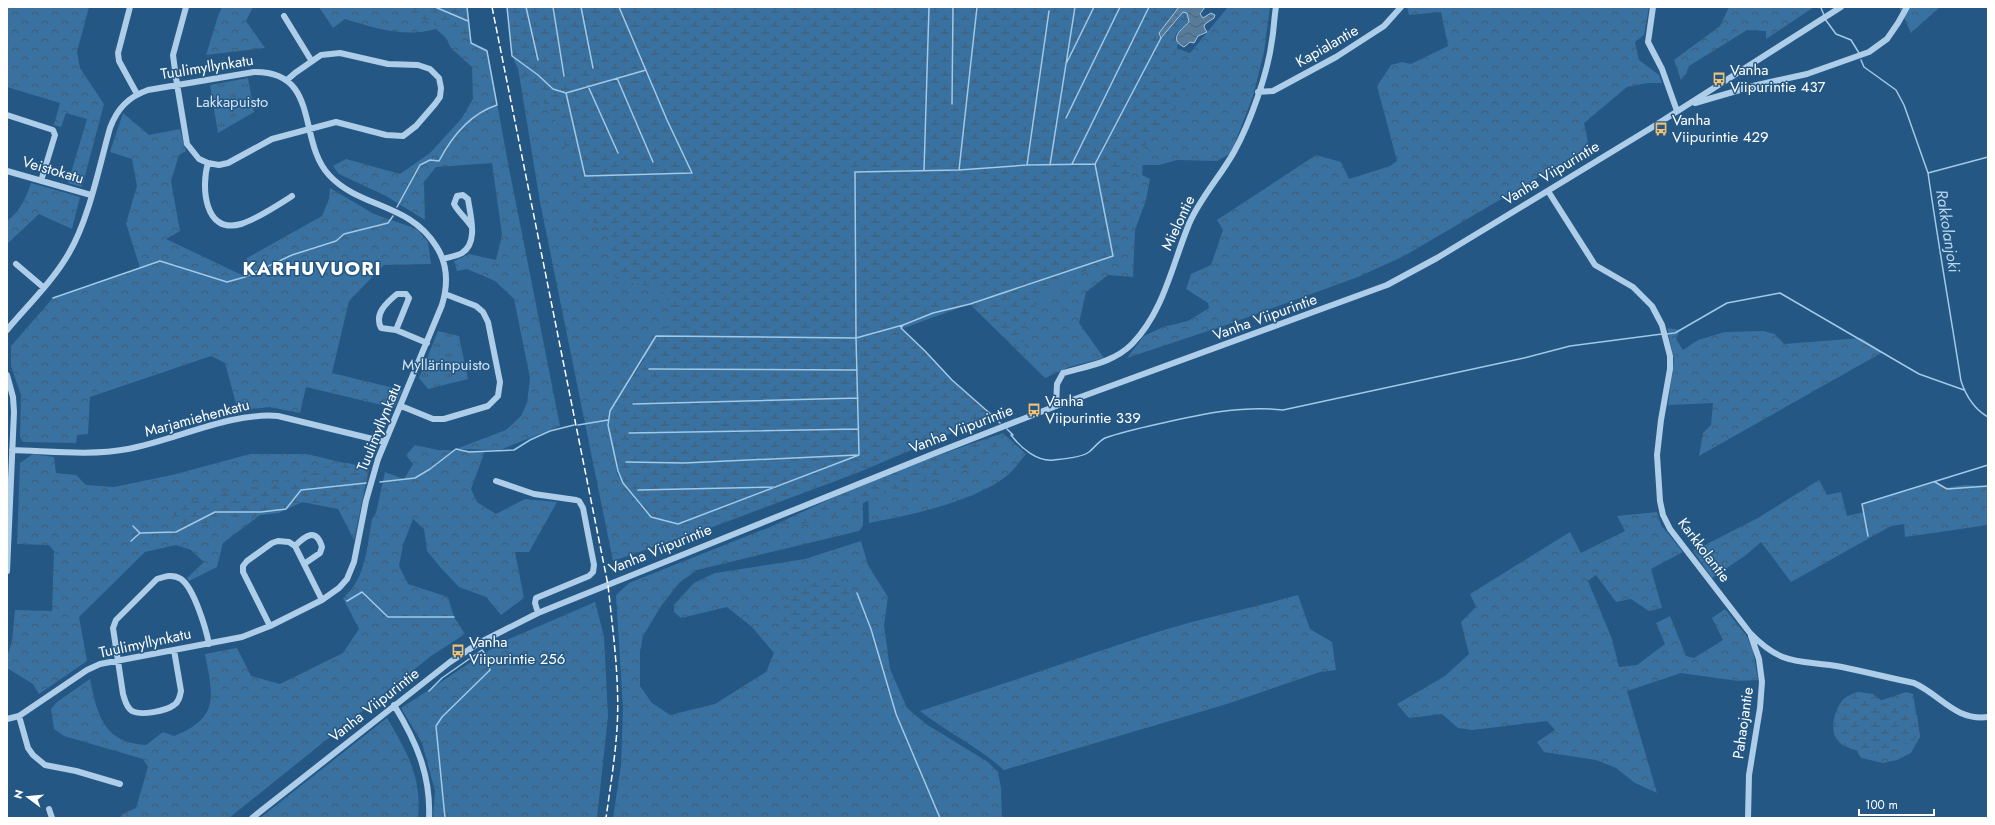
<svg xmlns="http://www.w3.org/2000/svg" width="1995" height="825" font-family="Jost,sans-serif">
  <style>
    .forest { fill: url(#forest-crowns) }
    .wetland { fill: url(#wetland-marsh) }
    .park { fill: url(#park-tufts) }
    .water { fill: url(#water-waves); stroke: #a1c9e8 }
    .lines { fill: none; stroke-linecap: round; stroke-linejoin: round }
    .stream { stroke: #a1c9e8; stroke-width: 1.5 }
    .minor { stroke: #adcde8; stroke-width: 6 }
    .rail { stroke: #fff; stroke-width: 1.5; stroke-dasharray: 7 3; stroke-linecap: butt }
    .labels { text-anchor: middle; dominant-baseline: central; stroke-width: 3; stroke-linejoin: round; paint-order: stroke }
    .street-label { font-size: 15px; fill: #fff; stroke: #245783 }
    .poi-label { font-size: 15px; fill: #fff; stroke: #245783; text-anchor: start }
    .park-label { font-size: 15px; fill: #d1e5f6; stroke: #245783 }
    .water-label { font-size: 16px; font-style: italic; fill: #b9d7ef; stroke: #245783 }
    .district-label { font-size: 19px; font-weight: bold; letter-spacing: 1px; fill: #fff; stroke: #245783 }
  </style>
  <defs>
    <pattern id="forest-crowns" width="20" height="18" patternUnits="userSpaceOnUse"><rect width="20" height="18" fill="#3971a0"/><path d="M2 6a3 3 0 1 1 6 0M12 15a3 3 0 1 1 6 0" fill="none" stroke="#445b6e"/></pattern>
    <pattern id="wetland-marsh" width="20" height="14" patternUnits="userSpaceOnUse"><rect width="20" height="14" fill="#3971a0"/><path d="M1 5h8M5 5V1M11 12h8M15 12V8" fill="none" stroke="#445b6e"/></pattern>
    <pattern id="park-tufts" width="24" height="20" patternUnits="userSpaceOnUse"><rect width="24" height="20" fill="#3971a0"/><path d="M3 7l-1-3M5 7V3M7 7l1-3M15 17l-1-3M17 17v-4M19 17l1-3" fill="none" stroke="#445b6e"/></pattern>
    <pattern id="water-waves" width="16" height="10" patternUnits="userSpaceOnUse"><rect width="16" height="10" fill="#577b9a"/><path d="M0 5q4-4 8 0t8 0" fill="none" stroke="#526473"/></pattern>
  </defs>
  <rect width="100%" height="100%" fill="#245783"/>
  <path class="forest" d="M7,7h82l-12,45 3,16 24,36 -22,83 -14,-4 19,-64 -21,-6 -5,14 -7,-2 6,-22 -53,-16z
    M222,7h31l-7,14 19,27 -59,7 12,-39z
    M319,7h146l5,35 17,7 21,114 52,263 -60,24 -44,-1 50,-19 15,-14 6,-13 3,-25 -16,-79 -19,-18 -28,-12 -10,2 -3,-10 15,-7 27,6 6,-25 -10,-72 -56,4 -12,15 1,38 -39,-24 -47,-22 -6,-8 13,-7 54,15 30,-21 32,-35 11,-19 -1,-32 -21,-19 -6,-11 -9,-8c-32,9 -61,-1 -91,-10l-12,9z
    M508,7l654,36 28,10 38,-46h42l-6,45 -11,44 -22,57 -14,8 -40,-1 -18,5h-16l-1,10 8,4 -4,21 -11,30 -2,47 -25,-2 -22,17 -7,31 25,35 -35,9 -24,11 -75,-74 -69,25 -258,29 -34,57 8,59 12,18 19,23 6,1 50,-8 13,17 -104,36 -73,-359z
    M1407,7h242l-5,28 -9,7 4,18 20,15 3,8h-15l-20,4 -43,36 4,19 -8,11 -176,103 -46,21 -132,48 -99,33 17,-22 19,-9 25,-6 21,-13 -1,-5 -22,-14 5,-15 20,-9 12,-35 -6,-10 99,-65 25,7 8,17 41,-13 7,-5 -20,-75 14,-21 11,-3 9,2 37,-18 -7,-34 -32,3z
    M1729,7h85l-48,32v-8l-19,-1 -58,36 -3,8 -5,6 -7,-20 46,-34z
    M1899,7h41l-29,26z
    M123,113l26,22 31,-6 6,22 -7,4 -8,26 9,50 -14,8 78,37 3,-18 75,-42 7,-17 1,-11 44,26 43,15 11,13 3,22 -47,1 -35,36 -17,72 70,17 -8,18 -88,-21 -6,26 -31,-6 -31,4 -13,-48 -14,-7 -121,41 -2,37 -11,1 -1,8 -53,-1 -3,-5 1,-42 -10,-29v-20l42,-48 87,-30 -14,-45 11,-37 -5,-27 -22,-7z
    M31,183l49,14 -8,32 -33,-15 -32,30v-23c13,-10 19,-23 24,-38z
    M1667,328l13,2 -4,9 7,11 15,-10 27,-8 38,-1 12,3 9,10 77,-6 22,14 -184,104 4,-23 8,-8 2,-22 -45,2 6,-46z
    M1003,433l23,21c-5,6 -10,13 -16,19 -31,28 -100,42 -141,50l-1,-34z
    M415,445l23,5 47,1 -14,38 6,13 19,12 29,-15 32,3 -28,50h-14l9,46 -23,17 -15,-18 -27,-10 -18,-19 -14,-17 -3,-22 -11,-10 -10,26 -4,21 9,18 40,13 6,20 11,17 -34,22 -202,162h-109l2,-4 14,-6 12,-41 -5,-8 -79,-23 -10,-7 -3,-20 6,-7 33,-23c7,36 14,64 56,66l17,-13 11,4c46,-18 39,-40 31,-82l32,-6 14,28 29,8 63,-31 16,-24 -16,-31c23,-19 24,-52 29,-79l4,-6 9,-41 19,7 9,-15 -7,-9z
    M33,454l21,3 2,16 20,2 10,10 28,2 58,-12 78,-21h57l62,15 -15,71 -16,-31 -36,-7 -23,11 -19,2 -37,28 -6,24 -28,14 -2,-3 17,-16 -13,-12 -15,-5 -31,7 -66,65 8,44 -48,33 -6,-10 -26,-16v-11l5,-16 3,-31 37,1 2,-60 -5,-6 -32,-1 3,-81z
    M1819,480l8,15 14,-3 6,24 17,-4 -2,-8 73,-22 9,6 20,-3 24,1v39l-83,12 -1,-13 -13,2 -100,56 -30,-40 -15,13 -34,23 -19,-27 65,-33z
    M863,490v36l-4,5 -162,39 -18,13 -18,23 -18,30 -3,16v34l12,17 18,12 45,-11 51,-32 8,-19 -22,-26 -25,-20 -46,11 -7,-6v-7l20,-22 21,-10 90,-14 56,-18 7,24 20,32 -4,28 6,44 17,39 19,16 62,38 10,10 3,16 1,30h-389l8,-53 2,-57 -7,-113 13,-12z
    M1657,512l4,13 22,27 -32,17 11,39 -13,3 -18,-12 -15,3 -20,-27 -8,6 24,58 7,28 18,-2 28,-21 -9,-21 14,-7 16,40 8,2 29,-18 -11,-22 13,-9 21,26 7,15 5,30 -20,1 -57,-8 -54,18 30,102 -22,-10 -19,-15 -20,-8 -52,-8 -7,-10 18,-12 -8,-9 -75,9 -14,-2 -16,-14 -33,4 -12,-14 48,-28 24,-22 -8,-32 15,-15 -6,-13 100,-62 11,21 44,-22 -8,-15z
    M1298,595l12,34 22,13 4,28 -16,2 -93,32 -223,66c-26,-23 -57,-38 -84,-59 76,-24 152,-51 228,-76 49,-16 100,-26 150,-40z
    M595,602l9,34 4,80 -11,102h-164l2,-27 -13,-48 -21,-35 101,-66z
    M1906,692l7,2 7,43 -9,16 -14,7 -14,3 -22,-5 -8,-13 23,-43z
    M387,718c20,34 35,59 31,100h-158z"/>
  <path class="wetland" d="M393,7h74l4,32c-27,-8 -51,-22 -78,-32z
    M507,7h672l-20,26 17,-11 7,-10 4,1 2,9 -13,12 -1,4 3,5 -4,18 4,18 10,14 -2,5c-16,17 -55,56 -55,80 1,13 10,22 6,36l-24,38v4l-16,5 -1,4c-30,17 -73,32 -72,73 0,7 1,14 2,21l-56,-55 -37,9 -30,12 -2,3 24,23 27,29 40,36 -135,57 -155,58 -51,-14 -28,-34 -5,-12 -10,-46 2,-14 57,-87c11,-43 -20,-36 -50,-44l-6,-13 1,-19 -6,-14 -9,-7 -19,-27 -11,-49 -9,-26 -6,-11 -34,-45 -6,-13z
    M997,435l4,2c-4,16 -14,24 -29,30l-88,27 -54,23 -21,6 -40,5c74,-37 150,-67 228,-93z
    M347,463l13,3 7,7 -5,20 -5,9 -15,3 -40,-3 -22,9 -69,12h-33l-7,-10 8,-8 49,-14 19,-5 13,2 12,-2 61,-22z
    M827,578c54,5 26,79 -29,58 -27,-10 -17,-32 1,-46 8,-6 18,-10 28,-12z
    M1858,692l15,2 13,10 31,11 3,22c-18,12 -64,23 -82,4 -9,-10 -4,-30 4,-40 4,-5 10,-7 16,-9z"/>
  <path class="park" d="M248,78l6,34 -36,21 -8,-48z
    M438,331l21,5 9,43 -40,10 -9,-11z"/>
  <path class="water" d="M1179,7h26l-5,7 3,4 8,-5 4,2 -1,3 -9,6 -1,3 3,5 -9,4 -4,7 -4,-1 -6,5c-16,-8 -3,-17 5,-25l-2,-9 -4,-1 -22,26 -2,-5z"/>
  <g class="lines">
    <path class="stream" d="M435,7l33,14
      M507,7l5,49 26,19 15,14 13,4 80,-23
      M526,7l12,53
      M553,7l11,69
      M581,7l12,61
      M1821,8l3,7
      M1825,19l11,15 15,6 8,13
      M1861,60l3,7 32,23 8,15 24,68c10,69 22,138 33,208 5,15 13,28 27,36
      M1067,62l27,-55
      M617,78l36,84
      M588,86l30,67
      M566,93l19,83 107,-3 -25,-53 -48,-113
      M952,104l1,-97
      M1066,118l54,-111
      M1072,164l77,-157
      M1027,165l22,-154
      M1050,165l25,-158
      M959,170l18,-163
      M924,171l5,-164
      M1928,173l60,-16
      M397,207l23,-42 10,-5 9,1c13,-25 31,-47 58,-56l-10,-54 -16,-8 -4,-36
      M53,298l107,-37 67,21 18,-5 47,-22 44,-14 8,-7 44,-11 5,-7
      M903,325l-2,3 24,23 27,29 42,37
      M1666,334l9,-1 52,-30 53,-10 139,81 45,16
      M649,369l208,1
      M633,404l225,-6
      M999,422l1,1
      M578,425l30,-5
      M1007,429l6,6h-2c10,13 26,27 43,25 9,-1 27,-2 35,-8 5,-4 10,-11 16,-14 17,-6 35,-10 53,-14 40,-9 83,-19 125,-14l241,-52 46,-12 92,-12
      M629,433l229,-4
      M859,454l-3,-116 -1,-166 104,-2 68,-5 68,-1
      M859,455l-181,69 -27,-7 -28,-34 -5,-12 -10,-46 2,-14 46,-75 200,2 47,-13 30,-12 37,-9 143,-48 -18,-92 66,-126
      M626,462l58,1 173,-8
      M380,482l35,-4 15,-9 26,-20 13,3 45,-2 16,-10 20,-9 24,-6
      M1935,482l12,7 41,-3
      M638,490l138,-3
      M133,526l7,7
      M1868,536l-6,-32 126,-39
      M131,541l9,-8 36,-1 39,-20h46l25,-3 15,-19 65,-7
      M857,593l14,36 25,85 44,104
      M347,601l15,-9 26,25h66
      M429,691l13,-13 40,-28 4,5 4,15 -48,47 -6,9 9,92"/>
    <path class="minor" d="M130,7l-12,46 1,8 18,33
      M186,7l-13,48 3,23 11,66 12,15 9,4 11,2 9,-2 44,-24 64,-17 50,13 17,1 13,-10 19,-22 5,-7 1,-9 -2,-10 -9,-9 -12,-4 -30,-1 -48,-11 -19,2 -26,18 -8,7
      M1653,7l-5,35 14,27 15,42
      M284,16l27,44
      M1258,92l15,-1 63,-34 48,-31 17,-19
      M1695,103l62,-18 50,-11 62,-22 18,-13 11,-16 9,-16
      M7,115l46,15 2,5 -14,46
      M208,163c-7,23 -4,72 33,61 16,-5 37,-19 51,-28
      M7,171l84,24
      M1548,191l47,74 38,22 19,19 10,19 8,31v13l-9,51 -4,35 3,46 3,14 7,14 80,104c34,35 50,26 92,34 24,5 48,11 72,16 27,12 41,38 74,34
      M443,259c6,-2 14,-3 19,-6 17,-11 8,-38 6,-54l-5,-4 -6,1 -3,8c4,8 12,14 17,22
      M16,264l27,23
      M7,330c21,-25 46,-49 62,-77 20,-34 30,-86 41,-125 7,-19 18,-31 38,-38l106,-18c67,-1 43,69 75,103 30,33 81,28 107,71 12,18 12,39 6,59l-64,154 -12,42 -12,61 -7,17 -8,9 -17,12 -52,26 -28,11 -142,27 -13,6 -68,46 -12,3
      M396,330l-15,-2c-7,-14 5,-25 16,-34h9l3,4 -13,32 31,13
      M7,375l6,22 1,15 -7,159
      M401,406l32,13h11l44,-13 10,-10 2,-14 -12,-60 -5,-10 -7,-6 -31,-12
      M1056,406l1,-22 6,-11c24,-7 50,-10 69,-29 32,-33 40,-79 57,-120 11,-26 31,-47 45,-72 16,-29 34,-79 38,-112 2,-11 2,-22 4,-33
      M12,450c38,1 78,6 116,-1 48,-9 102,-37 150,-33l107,26
      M496,481l38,13 42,6 3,1 4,7 11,57 -1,7 -4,4 -53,22 -1,5 3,10
      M295,546c10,-10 21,-19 27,1l-2,6 -16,11
      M270,626l-27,-54v-6l4,-5 25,-18 6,-2 11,1 6,4 27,54
      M174,650l7,41c-1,5 -2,11 -7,14 -8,6 -33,11 -42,6 -6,-4 -7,-11 -9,-17l-10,-66 3,-8 41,-41c9,-3 16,-5 24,0 13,9 25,50 28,65
      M394,705c22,36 37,70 35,113
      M19,716l9,32 5,7 12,10 31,6 44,13
      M49,809l3,9
      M252,818l198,-156 29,-19 59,-30 395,-159 123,-48 331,-121 50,-27 214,-130 190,-121
      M1748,818l1,-43 11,-67 2,-26 -3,-23 -8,-23"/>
    <path class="rail" d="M492,7l116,578c5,48 12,96 9,144 -2,30 -7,60 -11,89"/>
  </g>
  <defs>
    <g id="bus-bare" transform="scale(1.08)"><path d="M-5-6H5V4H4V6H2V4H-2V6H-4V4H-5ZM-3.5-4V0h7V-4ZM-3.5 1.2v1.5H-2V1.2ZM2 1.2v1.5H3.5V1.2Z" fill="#f2c071" stroke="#245783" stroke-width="2.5" paint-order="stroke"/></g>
  </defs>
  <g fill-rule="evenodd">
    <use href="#bus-bare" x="1719" y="79"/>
    <use href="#bus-bare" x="1661" y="129"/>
    <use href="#bus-bare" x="1034" y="410"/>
    <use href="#bus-bare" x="458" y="651"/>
  </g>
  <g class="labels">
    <g class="street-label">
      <text transform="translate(1327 46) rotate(-30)">Kapialantie</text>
      <text transform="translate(207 67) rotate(-9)">Tuulimyllynkatu</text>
      <text transform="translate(53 170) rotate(16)">Veistokatu</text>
      <text transform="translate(1551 173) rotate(-31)">Vanha Viipurintie</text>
      <text transform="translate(1178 223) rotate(-65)">Mielontie</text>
      <text transform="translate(1265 317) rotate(-20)">Vanha Viipurintie</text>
      <text transform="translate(197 418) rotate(-15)">Marjamiehenkatu</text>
      <text transform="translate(379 427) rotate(-68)">Tuulimyllynkatu</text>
      <text transform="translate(961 429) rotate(-21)">Vanha Viipurintie</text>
      <text transform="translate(660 549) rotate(-22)">Vanha Viipurintie</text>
      <text transform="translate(1704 550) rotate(53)">Karkkolantie</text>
      <text transform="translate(145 643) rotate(-12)">Tuulimyllynkatu</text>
      <text transform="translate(374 705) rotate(-38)">Vanha Viipurintie</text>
      <text transform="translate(1743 723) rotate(-82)">Pahaojantie</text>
    </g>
    <g class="poi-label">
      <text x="1730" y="70">Vanha<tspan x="1730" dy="17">Viipurintie 437</tspan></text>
      <text x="1672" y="120">Vanha<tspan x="1672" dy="17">Viipurintie 429</tspan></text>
      <text x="1045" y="401">Vanha<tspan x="1045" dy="17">Viipurintie 339</tspan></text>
      <text x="469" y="642">Vanha<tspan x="469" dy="17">Viipurintie 256</tspan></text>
    </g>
    <g class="park-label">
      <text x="232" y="102">Lakkapuisto</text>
      <text x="446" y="365">Myllärinpuisto</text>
    </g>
    <g class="water-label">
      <text transform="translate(1948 231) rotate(81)">Rakkolanjoki</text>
    </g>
    <g class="district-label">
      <text x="312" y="268">KARHUVUORI</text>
    </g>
  </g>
  <rect width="1995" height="825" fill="none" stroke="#ffffff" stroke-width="16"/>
  <g transform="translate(28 797) rotate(286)" stroke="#245783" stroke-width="3" paint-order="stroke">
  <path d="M0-3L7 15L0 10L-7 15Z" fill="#ffffff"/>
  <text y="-6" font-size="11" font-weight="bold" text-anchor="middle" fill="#ffffff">N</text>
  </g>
  <path d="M1859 809v6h75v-6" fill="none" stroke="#ffffff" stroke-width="2"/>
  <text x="1865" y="809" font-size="12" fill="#ffffff" stroke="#245783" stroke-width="3" paint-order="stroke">100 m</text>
</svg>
